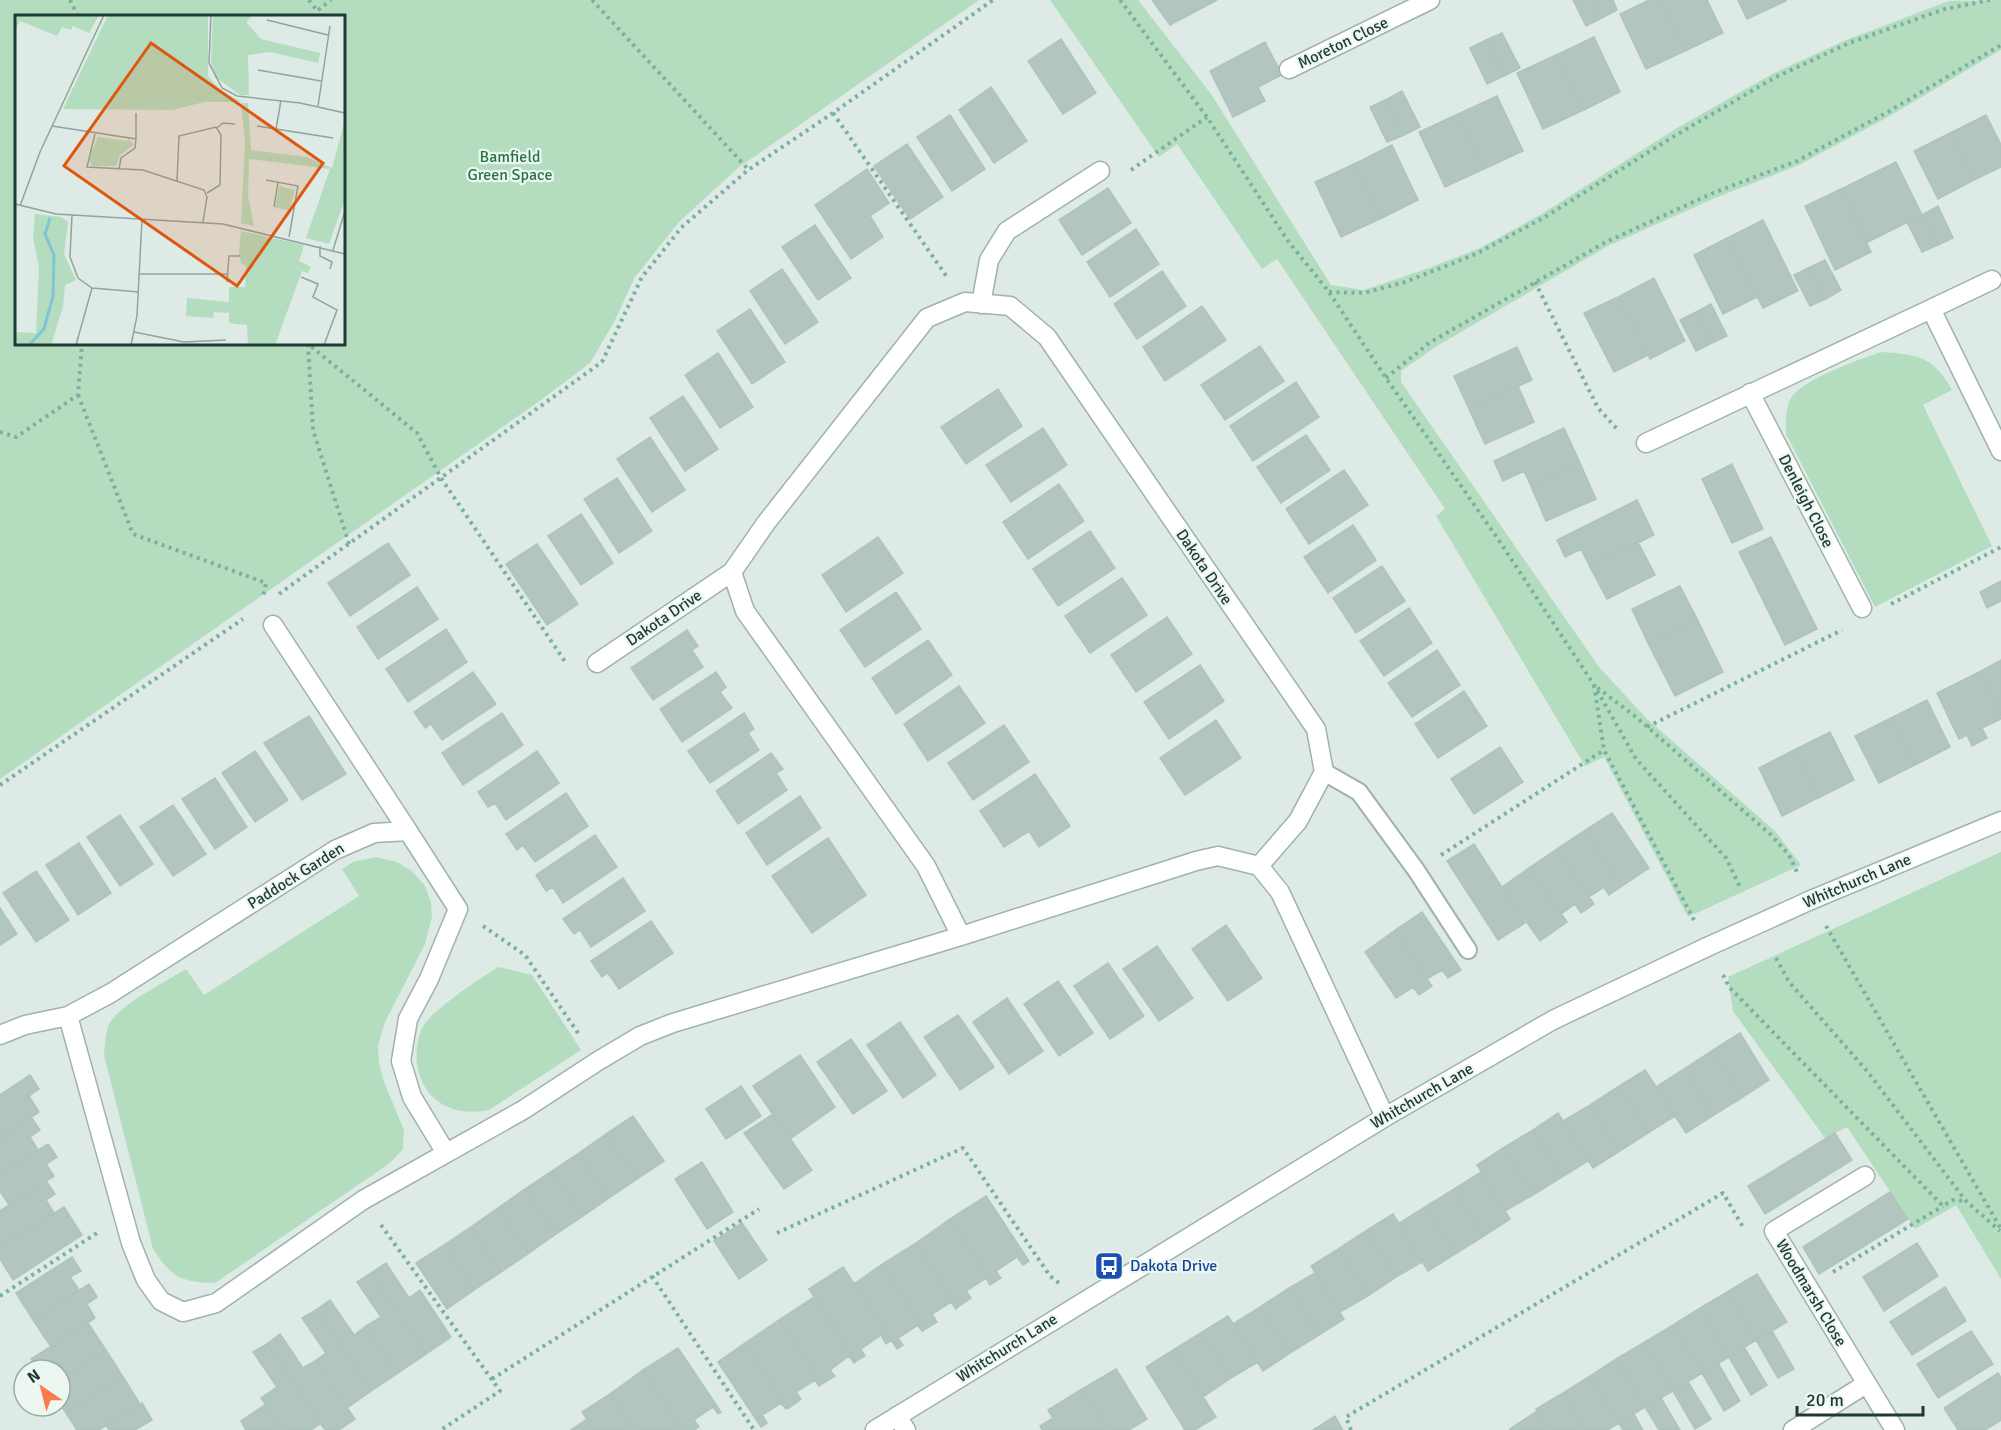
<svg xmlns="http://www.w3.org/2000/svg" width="2001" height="1430" font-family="Signika,sans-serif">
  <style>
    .green { fill: #b4ddc0; fill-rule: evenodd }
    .building { fill: #b2c5be; stroke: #afc4bc; stroke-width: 1.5 }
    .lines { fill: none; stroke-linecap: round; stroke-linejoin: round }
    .service-casing { stroke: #a0b2ac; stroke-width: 20 }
    .minor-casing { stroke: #a0b2ac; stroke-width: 21 }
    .tertiary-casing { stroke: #a0b2ac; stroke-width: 21 }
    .path { stroke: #7bb0a1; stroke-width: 4; stroke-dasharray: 3 4.5; stroke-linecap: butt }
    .service { stroke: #fff; stroke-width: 16 }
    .minor { stroke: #fff; stroke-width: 18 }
    .tertiary { stroke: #fff; stroke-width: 18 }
    .tertiary-bridge-casing { stroke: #a0b2ac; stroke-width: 21; stroke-linecap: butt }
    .tertiary-bridge { stroke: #fff; stroke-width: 18 }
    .labels { text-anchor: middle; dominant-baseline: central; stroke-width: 4.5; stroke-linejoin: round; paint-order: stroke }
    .street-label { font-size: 16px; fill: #1e3a33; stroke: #edf7f2 }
    .park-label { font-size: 16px; fill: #267446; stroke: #edf7f2 }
    .transit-label { font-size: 16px; fill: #164399; stroke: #edf7f2; text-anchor: start }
    .inset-river { fill: none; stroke: #80c5d4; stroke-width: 3 }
    .inset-road { fill: none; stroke: #91a49e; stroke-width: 1.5 }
    .view { fill: #de570e; fill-opacity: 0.15; stroke: #de570e; stroke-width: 3 }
    .inset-edge { fill: none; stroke: #1e3a33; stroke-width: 3 }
  </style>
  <rect width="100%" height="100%" fill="#ddeae5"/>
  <path class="green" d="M0,0h979l-241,168 -59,54 -44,55 -21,45 -24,41 -49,37 -541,379zM344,16v328h-328v-328z
    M1050,0h88l73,94 120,191 33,5 65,-22 51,-20 60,-33 137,-87 95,-54 74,-34 103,-39 52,-1v50l-113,67 -89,48 -84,33 -107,48 -171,100 -36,25v11l198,285 48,52 128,112 26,34 -113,52 -84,-160 -19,9 -149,-250 9,-7 -168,-250 -15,10 -85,-125 -18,13z
    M1882,352c37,3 51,4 70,38l-29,15 69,141 -117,61 -89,-173c0,-13 -1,-25 5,-36 11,-18 70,-40 91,-46z
    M2001,852v427l-45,-74 -41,24 -68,-102 -22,11 -92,-127 -5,-34z
    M376,857l21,5 15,9 13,15 6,17 1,14 -7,27 -40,78 -7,23 1,18 5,19 20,48 -1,19 -13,14 -175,120c-34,-1 -43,-5 -62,-34l-49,-194c1,-9 1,-19 4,-28 7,-21 58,-45 78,-58l18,26 155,-99 -17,-27 11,-7z
    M498,967l34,8 49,75 -92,60c-36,7 -66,-8 -72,-46 -1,-11 0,-25 5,-36 9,-18 58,-49 76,-61z"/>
  <path class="building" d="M1152,0h65l-47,25z
    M1573,0h20l9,18 -16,8z
    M1593,0h20l4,10 -15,8z
    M1649,0h11l25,51 -39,18 -26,-55z
    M1660,0h47l16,33 -38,18z
    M1738,0h48v1l-39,18z
    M1502,33l18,35 -16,8 -18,-36z
    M1594,37l26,55 -38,19 -26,-56z
    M1061,39l35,54 -33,21 -35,-53z
    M1486,40l18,36 -17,8 -17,-36z
    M1265,42l17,33 -24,12 7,14 -32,16 -23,-46z
    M1556,55l26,56 -39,18 -26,-56z
    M991,87l36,54 -33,22 -35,-53z
    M1402,91l18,36 -16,8 -17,-36z
    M1497,96l26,55 -39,18 -26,-55z
    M1387,99l17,36 -17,7 -17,-35z
    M1458,114l26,55 -39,18 -26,-55z
    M950,115l35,54 -33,22 -35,-54z
    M1986,115l15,30v22l-27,13 -24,-47z
    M1950,133l24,47 -36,19 -24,-48z
    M907,144l36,53 -33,22 -36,-53z
    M1392,145l26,55 -38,19 -26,-55z
    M1896,162l26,53 -54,27 -27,-53z
    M1354,164l26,55 -39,18 -26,-55z
    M867,169l22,34 -19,13 13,21 -32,22 -36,-54z
    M1108,188l23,35 -49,32 -23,-35z
    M1841,189l30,63 -36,18 -30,-64z
    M1938,206l15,32 -15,7 -16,-30z
    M1922,215l16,30 -16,7 -15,-30z
    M1763,220l35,71 -35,17 -36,-70z
    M815,225l36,53 -33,22 -36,-53z
    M1136,229l23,35 -49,33 -23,-35z
    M1727,238l30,59 -34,17 -29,-59z
    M1825,260l16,30 -15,9 -16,-32z
    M1810,267l16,32 -16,7 -16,-31z
    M782,269l36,53 -33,22 -35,-53z
    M1162,271l24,35 -49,33 -23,-35z
    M1654,278l31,63 -35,18 -32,-62z
    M1618,297l30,58 -34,17 -30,-59z
    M1711,304l16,32 -15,7 -16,-31z
    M1202,306l24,34 -61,41 -22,-34z
    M750,309l35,53 -33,22 -35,-53z
    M1696,312l16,31 -16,8 -16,-31z
    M1260,346l24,35 -59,39 -24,-35z
    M1517,347l15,33 -63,29 -15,-33z
    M718,353l35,54 -33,21 -35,-53z
    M1296,382l23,35 -66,44 -23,-35z
    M1518,386l16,36 -49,22 -16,-35z
    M998,389l24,37 -56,38 -25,-37z
    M683,396l35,53 -33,22 -35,-53z
    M1043,428l24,37 -56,37 -25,-37z
    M1564,428l16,35 -49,23 -7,-15 -21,10 -9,-20z
    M1306,435l24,35 -49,33 -24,-36z
    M650,437l35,53 -33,22 -35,-53z
    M1580,463l16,36 -50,22 -15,-35z
    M1732,464l31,65 -31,14 -30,-64z
    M1344,470l24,35 -59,39 -23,-35z
    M617,478l35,53 -33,22 -35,-54z
    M1059,484l25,37 -56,38 -25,-37z
    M1637,500l17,35 -64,32 -9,-18 -16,8 -8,-17z
    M581,514l32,49 -32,22 -33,-49z
    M1353,525l23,35 -48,33 -24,-36z
    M1090,531l25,37 -57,38 -25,-37z
    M878,537l25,36 -57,39 -24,-37z
    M1771,537l46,92 -32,16 -46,-93z
    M1638,542l17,33 -48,24 -17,-32z
    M388,543l22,32 -60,41 -22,-33z
    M537,544l41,60 -31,21 -41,-61z
    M1382,566l23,35 -49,32 -23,-35z
    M1122,578l25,37 -57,38 -25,-37z
    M2001,581v20l-14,7 -7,-16z
    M1680,586l17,33 -49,24 -16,-34z
    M417,587l21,32 -60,40 -21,-32z
    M896,592l25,37 -56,38 -25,-37z
    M1409,608l23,35 -48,33 -24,-35z
    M1167,617l25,37 -56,38 -25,-37z
    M1697,619l26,53 -48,24 -27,-53z
    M446,629l21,33 -59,40 -22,-33z
    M687,630l11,16 -6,4 11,17 -50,33 -22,-32z
    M928,640l24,35 -56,39 -24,-36z
    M1437,650l23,35 -48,32 -24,-34z
    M2001,660v56l-22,-44z
    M1200,665l24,36 -55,38 -25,-37z
    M473,672l23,32 -54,36 -11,-16 -6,4 -11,-16z
    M716,672l10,15 -6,5 12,16 -50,34 -22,-33z
    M1979,672l22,47 -19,9 5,10 -15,8 -5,-11 -8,4 -22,-46z
    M959,686l26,37 -57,38 -24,-37z
    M1464,691l23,35 -49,32 -23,-34z
    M1927,700l23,47 -35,18 -24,-47z
    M502,713l21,32 -60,40 -21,-32z
    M744,713l10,16 -6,4 11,17 -49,33 -22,-32z
    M309,716l37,58 -44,26 -38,-57z
    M1891,718l24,47 -36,18 -24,-47z
    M1216,720l25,38 -56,37 -25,-37z
    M1004,725l25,37 -56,38 -25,-37z
    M1830,732l24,48 -36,18 -24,-48z
    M1500,747l23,35 -49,32 -23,-35z
    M1794,750l24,48 -36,18 -23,-48z
    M255,751l33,49 -33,22 -33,-49z
    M537,751l22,32 -53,37 -11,-17 -7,4 -10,-15z
    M771,753l12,16 -7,4 11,17 -49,34 -22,-33z
    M1035,774l35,52 -31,21 -10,-16 -25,16 -24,-36z
    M215,778l32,49 -32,22 -33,-50z
    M566,793l22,33 -53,36 -12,-17 -6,5 -11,-16z
    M800,796l21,32 -54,37 -21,-32z
    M173,805l33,49 -33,22 -33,-49z
    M1612,813l37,55 -27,18 -38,-55z
    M120,815l33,49 -33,22 -33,-49z
    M1584,831l38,55 -13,9 -5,-8 -15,10 -32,-48z
    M595,835l22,32 -54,36 -10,-16 -7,4 -10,-16z
    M828,838l38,57 -54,38 -40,-57z
    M79,843l32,50 -33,22 -32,-50z
    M1474,844l51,79 -27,17 -51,-79z
    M1557,849l37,55 -13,9 -6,-9 -14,10 -32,-46z
    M1529,868l38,54 -27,19 -38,-54z
    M36,871l33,49 -33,22 -33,-49z
    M623,878l22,33 -54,36 -11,-17 -6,4 -11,-15z
    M0,908l17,26 -17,11z
    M1422,912l39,58 -13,8 -6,-8 -15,9 -33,-48z
    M651,921l22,32 -54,36 -11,-16 -6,4 -11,-16z
    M1226,925l36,53 -34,23 -36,-52z
    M1394,931l38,55 -13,9 -6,-8 -17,11 -31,-46z
    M1157,946l36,52 -34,23 -36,-52z
    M1108,963l36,53 -34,23 -36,-53z
    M1058,981l35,52 -34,23 -35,-52z
    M1007,998l36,53 -34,23 -36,-52z
    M958,1015l36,52 -34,23 -36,-53z
    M900,1022l36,53 -33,23 -36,-53z
    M1740,1033l29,47 -26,17 -30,-47z
    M851,1039l36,52 -34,23 -36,-52z
    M1713,1050l30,47 -29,18 -30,-46z
    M800,1055l35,52 -45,32 -37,-53z
    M1684,1069l30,46 -28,18 -30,-46z
    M1645,1070l30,46 -27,17 -29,-47z
    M30,1075l9,14 -10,7 10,16 -39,26v-43z
    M741,1086l20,30 -35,23 -20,-30z
    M1619,1086l29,47 -28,18 -30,-46z
    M1590,1105l30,46 -27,17 -30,-47z
    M1558,1113l30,48 -26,16 -29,-47z
    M773,1114l39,56 -28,19 -40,-56z
    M633,1116l31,45 -27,18 -31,-45z
    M31,1117l9,13 -10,7 8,13 -38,24v-36z
    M1533,1130l29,47 -29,18 -30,-47z
    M1835,1133l17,27 -87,54 -17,-28z
    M606,1134l31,45 -28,19 -30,-45z
    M48,1144l9,13 -11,7 8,12 -45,29 -9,-14v-17z
    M1503,1148l30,47 -28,16 -28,-46z
    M579,1153l30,45 -26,18 -31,-45z
    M702,1162l31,50 -26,17 -32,-50z
    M552,1171l31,45 -27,18 -31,-45z
    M1481,1172l29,47 -26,17 -30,-47z
    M46,1181l9,13 -9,6 8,13 -54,34v-36z
    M525,1189l31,45 -27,19 -31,-45z
    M1454,1189l30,47 -29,18 -30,-47z
    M1890,1192l18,27 -89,55 -16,-27z
    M986,1196l43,65 -6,4 -6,-8 -21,14 5,7 -8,5 -43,-64z
    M64,1207l18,28 -69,45 -13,-21v-12z
    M1425,1207l30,47 -27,17 -30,-47z
    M498,1208l31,45 -28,19 -30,-45z
    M1393,1214l29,48 -26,15 -29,-47z
    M950,1219l43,64 -3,2 -4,-7 -20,13 5,7 -13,9 -42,-64z
    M742,1223l25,37 -28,19 -25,-38z
    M471,1227l30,45 -27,18 -30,-45z
    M1367,1230l29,47 -28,19 -30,-47z
    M916,1243l42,64 -2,2 -5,-7 -19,12 5,8 -13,8 -43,-65z
    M1917,1243l21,33 -54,35 -21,-34z
    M444,1245l30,45 -27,19 -31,-46z
    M1338,1249l30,47 -28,16 -29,-46z
    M72,1257l9,14 -11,6 9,13 -46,30 -17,-27z
    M386,1263l23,35 11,-8 31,47 -25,17 -55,-81z
    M881,1265l43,65 -2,1 -4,-6 -20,13 5,7 -6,4 -43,-65z
    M843,1267l49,73 -6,4 -5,-9 -20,14 4,7 -9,5 -47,-72z
    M371,1273l55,81 -28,19 -32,-47 15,-9 -24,-35z
    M1315,1273l29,46 -25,16 -30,-47z
    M1757,1274l30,48 -31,18 -29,-48z
    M89,1284l8,13 -10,7 8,14 -44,29 -18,-27z
    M1945,1287l21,34 -54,34 -22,-33z
    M1289,1288l30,47 -29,18 -30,-46z
    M1727,1292l29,48 -27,17 -29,-49z
    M814,1297l42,64 -2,2 -5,-7 -19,14 5,6 -13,8 -43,-64z
    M330,1300l24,35 12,-9 32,47 -27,18 -55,-81z
    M1260,1307l30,46 -27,18 -30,-47z
    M1700,1308l29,49 -27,16 -29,-48z
    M316,1310l55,81 -24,17 -32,-47 11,-8 -24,-35z
    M1228,1316l30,46 -27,16 -29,-46z
    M779,1320l43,64 -3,2 -4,-6 -19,12 5,7 -12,9 -44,-65z
    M88,1323l18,27 -46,30v-10h-22l-7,-11z
    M1673,1325l29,48 -29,18 -30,-48z
    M1772,1331l22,38 -16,9 -22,-38z
    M1971,1331l22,33 -55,34 -21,-34z
    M1202,1332l29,46 -28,19 -30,-47z
    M280,1334l23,34 12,-7 40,58 -16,11h-14l-58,-86z
    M745,1343l44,65 -3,1 -5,-6 -19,12 5,8 -6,4 -43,-65z
    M1643,1343l30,48 -28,16 -29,-48z
    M267,1344l54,79 -10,7h-28l-22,-32 16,-11 -24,-35z
    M1744,1347l23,38 -16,10 -22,-38z
    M678,1348l43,64 -3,2 -5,-7 -19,13 5,7 -5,3h-11l-40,-60z
    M106,1350l17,27 -57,36 -6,-9v-24z
    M1173,1350l43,67 -21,13h-10l-39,-63z
    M1616,1359l29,48 -26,16 -29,-47z
    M1718,1363l22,38 -16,10 -22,-38z
    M1116,1369l31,50 -18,11h-21l-26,-41z
    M643,1370l40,60h-48l-25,-36z
    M1998,1373l3,5v42l-16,10h-27l-14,-22z
    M1590,1376l29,47 -11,7h-23l-22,-37z
    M123,1377l17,27 -41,26h-22l-11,-17z
    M1688,1382l23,37 -16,10 -22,-38z
    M1082,1389l26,41h-66l-2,-4 13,-8 -5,-8z
    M1563,1393l22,37h-36l-13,-21z
    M610,1394l25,36h-41l-7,-11 -5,-7z
    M1661,1398l19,32h-21l-14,-23z
    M142,1403l10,17 -17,10h-26l-3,-5z
    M266,1404l17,26h-37l-5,-9z
    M1537,1411l12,19h-39v-1z
    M1634,1414l9,16h-20l-4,-7z
    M1335,1416l8,14h-30z
    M587,1419l7,11h-23z"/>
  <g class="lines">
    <g class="service-casing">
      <path id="service" d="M1324,772l35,20 57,78 52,80"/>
    </g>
    <g class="minor-casing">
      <path id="minor" d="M1289,69l141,-69
        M981,304l8,-44 18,-29 93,-60
        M1931,309l61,-29
        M1750,393l112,215
        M1646,443l285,-134 70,142
        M273,625l135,206
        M597,663l135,-91
        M961,936l-35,-70 -181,-255 -13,-39 34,-49 161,-205 38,-16 45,4 37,31 269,392 8,43 -26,49 -39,45
        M68,1016l63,227 15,37 15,21 22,11 33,-9 147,-103 160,-90 75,-49 42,-25 33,-13 288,-87 235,-75 22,-5 41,10 21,26 105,225
        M0,1035l25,-10 43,-9 43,-23 224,-143 39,-17 34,-2 50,78 -29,70 -21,40 -7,42 11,36 34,56
        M1865,1176l-91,55 121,199
        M897,1416l9,14
        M1793,1430l73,-46"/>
    </g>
    <g class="tertiary-casing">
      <path id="tertiary" d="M1811,900l190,-79
        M875,1430l510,-313 168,-97 154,-73"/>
    </g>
    <path class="path" d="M70,0l8,16
      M309,0l8,11 14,-11
      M592,0l156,169
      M1120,0l87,117 81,124 41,51 57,86 114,164 94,143 42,74 90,99 15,31
      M833,113l114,164
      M1131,170l76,-53
      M1535,282l63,126 20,22
      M1329,292l35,1 41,-11 71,-28 69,-37 126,-79 103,-60 75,-35 96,-34 45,-9
      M1386,378l43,-35 177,-101 107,-49 84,-32 89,-48 115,-68
      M78,395l55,139 133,49 -3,14
      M0,432l16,5 62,-42 4,-51
      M349,544l-36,-114 -5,-86 109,89 24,45 125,185
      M279,594l323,-232 40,-85 40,-50 66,-57 85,-57 160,-113
      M1891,604l110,-57
      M1647,727l195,-97
      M0,785l243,-166
      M1441,855l163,-105
      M1694,920l-90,-170 -10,-65 42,32 134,117 19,21 8,17
      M483,926l42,29 55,81
      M1826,926l175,303
      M1776,958l13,24 78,89 99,130 34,30
      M1723,975l6,12 214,219 10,-6 13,1
      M381,1225l119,166 -59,39
      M777,1233l186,-85 87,128 9,7
      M1833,1272l110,-66
      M652,1276l102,154
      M0,1296l97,-63
      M492,1379l267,-170
      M1351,1430l-5,-13 377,-224 20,34"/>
    <use href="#service" class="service"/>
    <use href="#minor" class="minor"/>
    <use href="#tertiary" class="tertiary"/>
    <g class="tertiary-bridge-casing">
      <path id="tertiary-bridge" d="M1707,947l104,-47"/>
    </g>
    <use href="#tertiary-bridge" class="tertiary-bridge"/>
  </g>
  <defs>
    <g id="bus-square" transform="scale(1.5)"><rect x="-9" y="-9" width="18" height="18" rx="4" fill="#1a4fb4" stroke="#edf7f2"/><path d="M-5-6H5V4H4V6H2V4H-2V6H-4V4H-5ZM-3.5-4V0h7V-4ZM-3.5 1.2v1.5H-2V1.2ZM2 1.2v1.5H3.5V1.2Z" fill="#fff"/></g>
  </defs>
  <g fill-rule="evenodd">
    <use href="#bus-square" x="1109" y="1266"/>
  </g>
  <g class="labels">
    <g class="street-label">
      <text transform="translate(1343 43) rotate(-26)">Moreton Close</text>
      <text transform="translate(1806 501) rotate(63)">Denleigh Close</text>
      <text transform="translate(1204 567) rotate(56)">Dakota Drive</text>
      <text transform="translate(664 618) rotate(-34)">Dakota Drive</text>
      <text transform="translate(296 876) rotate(-32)">Paddock Garden</text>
      <text transform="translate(1857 881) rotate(-23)">Whitchurch Lane</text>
      <text transform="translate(1422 1096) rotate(-30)">Whitchurch Lane</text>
      <text transform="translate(1811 1293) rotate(59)">Woodmarsh Close</text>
      <text transform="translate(1007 1348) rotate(-32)">Whitchurch Lane</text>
    </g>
    <g class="park-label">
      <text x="510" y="157">Bamfield<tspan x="510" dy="18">Green Space</tspan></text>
    </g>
    <g class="transit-label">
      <text x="1130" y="1266">Dakota Drive</text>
    </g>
  </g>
  <g transform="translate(15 15)">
    <rect width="330" height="330" fill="#ddeae5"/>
    <path d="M0,0h84l-10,18 -16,-7 -2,4 -9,-3 -5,9 -37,-15 -5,11zM93,0h100v61l13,15 21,11h-38l-31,8 -110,-1zM198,0h40l-7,7 15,17 59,14 -2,10 -48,-11 -22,3 1,40h-9l-25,-18 -4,-16zM226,88h7l3,47 56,7 25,11 13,-49v80l-16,45 -23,-6 24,-69 -81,-10 -1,37 6,30 -13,-3 4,-81zM83,122l29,4 1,-3 6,7 -14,10 -4,11h-24l-3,-7zM264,171l16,4 -6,20 -14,-2zM20,199l26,3 7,5 -4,32 12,26 -11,5 -2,22 -12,38h-36v-13l21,1 3,-65 -6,-31zM226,216l63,14 -5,16 12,6 -3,6 -6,-2 -27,74h-27l-1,-20 -18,-2v-10l-15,-1 -1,6 -27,-2 1,-18 42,4v-15h16l1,-22 -5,-1 -2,-13z" fill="#b4ddc0"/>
    <path class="inset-river" d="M14,330l15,-16 9,-33 1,-41 -9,-21 5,-16"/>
    <path class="inset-road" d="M196,0l-2,48 13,25 15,8 63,7 45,10M252,5l61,15M243,55l63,11M303,91l12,-80M37,111l84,13 -1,9 -14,10 -2,11M242,111l76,12M202,113l6,-5 12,1M261,114l5,-29M80,119l-8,33 56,3 61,20 3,7 -4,25M121,124v-26M251,165l32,6 -9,51M162,166l2,-45 37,-9 5,8 -1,50 -13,8M0,189l41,10 167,10 122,30M5,191l20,-54 64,-137M259,192l4,-25M57,200l-2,42 8,21 14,10 47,4M305,231v10l12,6 -2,7M318,235l12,-39M125,259h88M286,262l17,7 -5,13 24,13 -13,35M212,267l2,-26h11M119,317l50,10 42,-2M61,330l16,-57M116,330l6,-29 5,-97"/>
    <path class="view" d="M136,28l172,120 -86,123 -173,-120z"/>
    <rect width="330" height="330" class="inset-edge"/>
  </g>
  <g transform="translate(42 1388) rotate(325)"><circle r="28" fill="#edf7f2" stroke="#9aaba6" stroke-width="1.5"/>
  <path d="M0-4.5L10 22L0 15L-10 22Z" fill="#fb7a4a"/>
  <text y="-9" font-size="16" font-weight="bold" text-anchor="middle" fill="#1e3a33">N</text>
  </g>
  <path d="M1797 1406v9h126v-9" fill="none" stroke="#1e3a33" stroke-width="3"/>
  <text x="1806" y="1406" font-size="18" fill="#1e3a33" stroke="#edf7f2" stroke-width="4.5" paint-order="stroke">20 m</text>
</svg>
